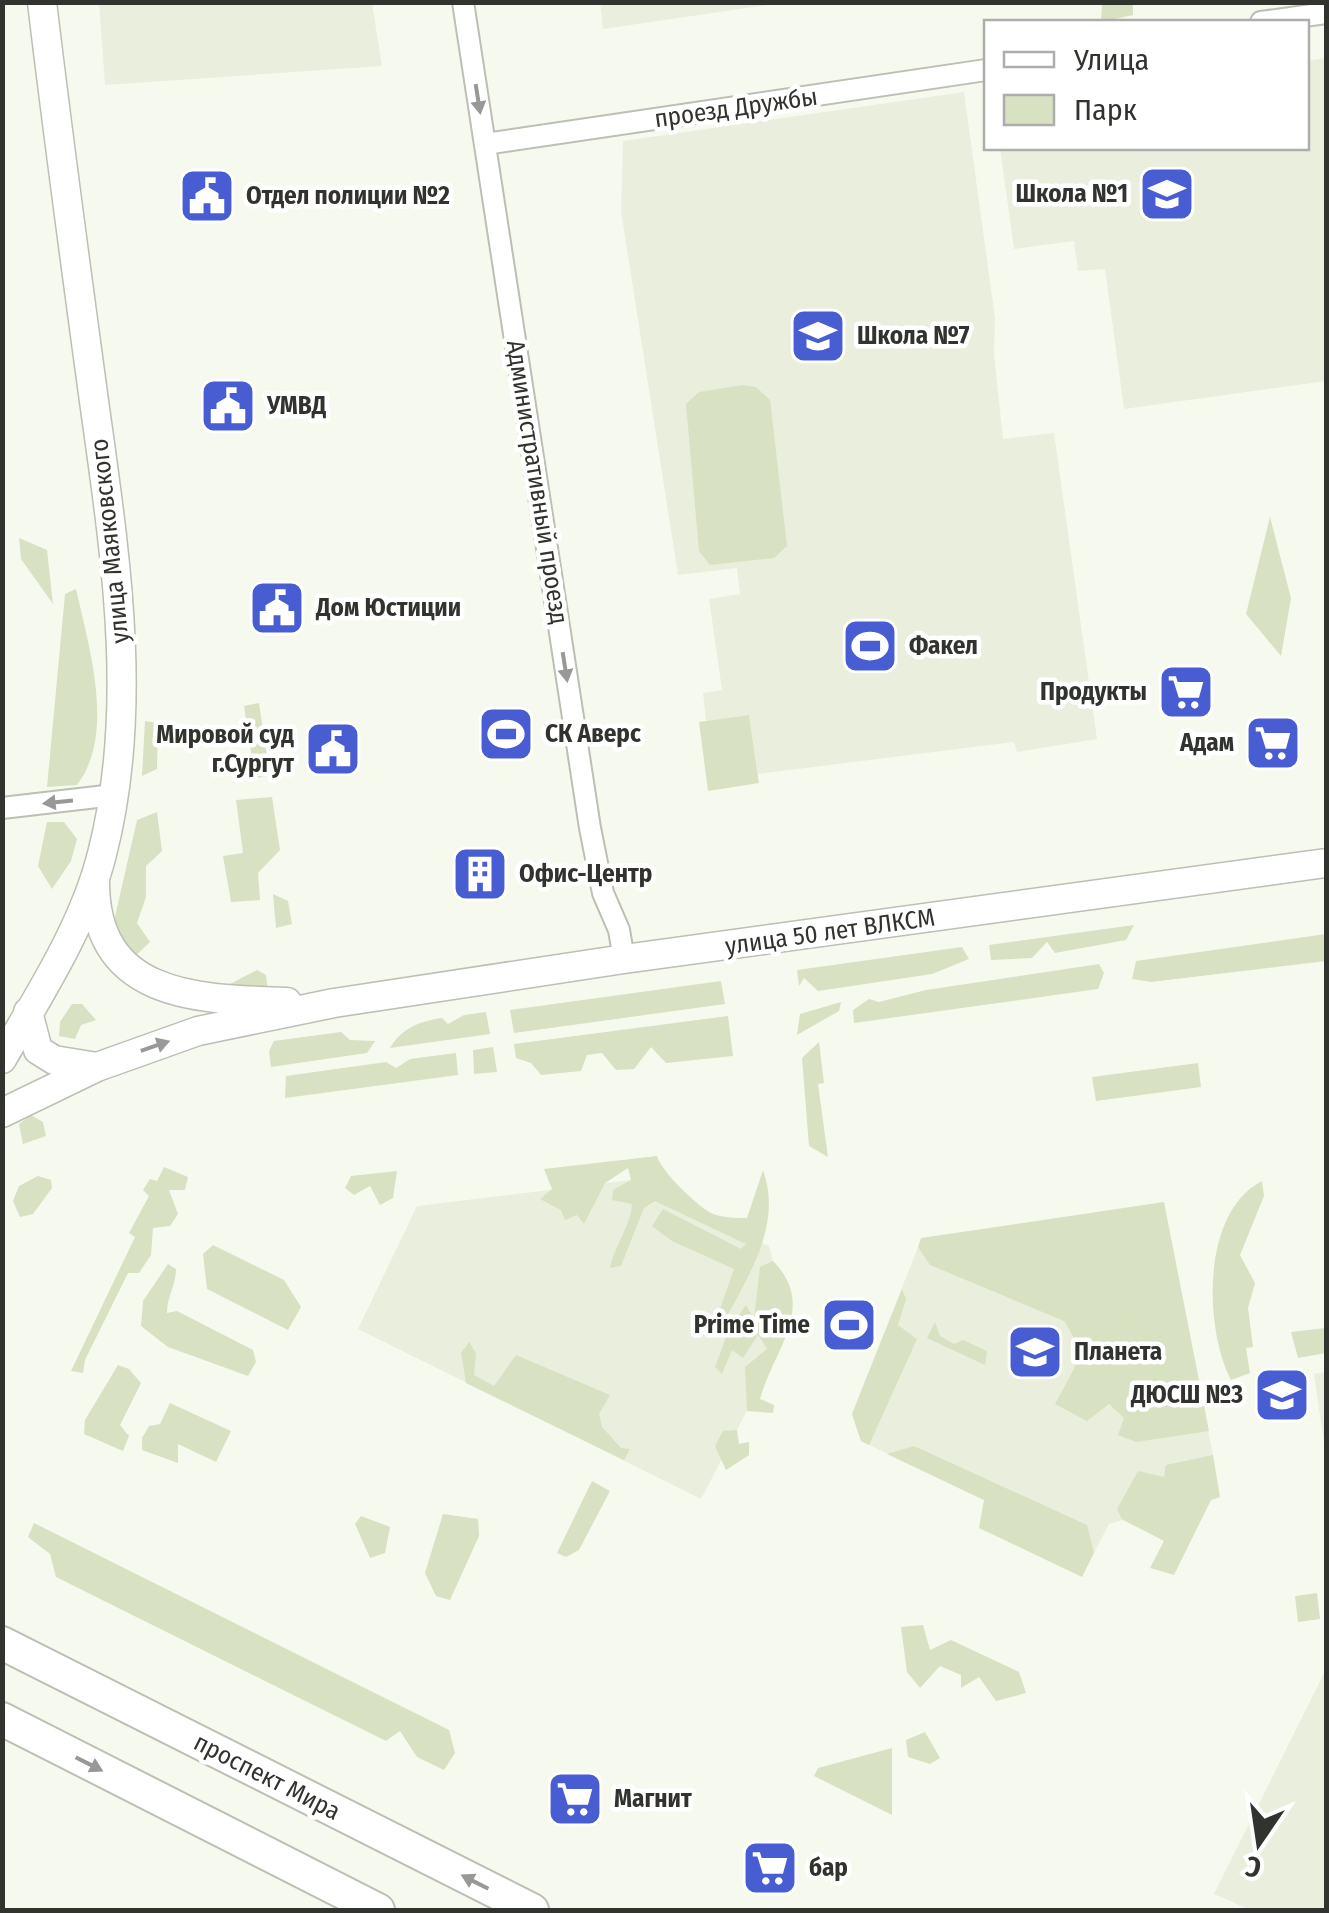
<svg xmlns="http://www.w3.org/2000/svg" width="1329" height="1913" font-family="'Fira Sans Condensed',sans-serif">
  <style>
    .built { fill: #e9efdc }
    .green { fill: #d8e1c2 }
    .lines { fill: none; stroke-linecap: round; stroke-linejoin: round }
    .minor-casing { stroke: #bcbfb4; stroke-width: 24 }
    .secondary-casing { stroke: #bcbfb4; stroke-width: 31 }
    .primary-casing { stroke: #bcbfb4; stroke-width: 36 }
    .minor { stroke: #fff; stroke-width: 20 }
    .secondary { stroke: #fff; stroke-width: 28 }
    .primary { stroke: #fff; stroke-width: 32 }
    .oneway { fill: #989996 }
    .labels { text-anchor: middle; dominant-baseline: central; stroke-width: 9; stroke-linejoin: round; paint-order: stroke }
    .street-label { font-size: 25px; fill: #31332e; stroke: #fff }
    .poi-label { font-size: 25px; font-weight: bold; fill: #31332e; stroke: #fff; text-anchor: start }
  </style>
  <rect width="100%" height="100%" fill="#f6faee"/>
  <path class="built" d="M600,2h182v1l-179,26z
    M99,3h273l10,63 -277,19z
    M1326,58v323l-202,28 -19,-140 -27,2 -4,-30 -60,8 -14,-101h306l1,-87z
    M964,92l31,226 -1,36 9,85 51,-6 43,306 -80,13 -3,-10 -256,32 -9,-59 -43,6 -3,-28 19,-3 -13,-91 31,-5 -3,-26 -59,7 -57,-364 2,-70z
    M631,1180l138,66 21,82 -89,171 -343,-170 59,-123z
    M1165,1212l48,243 -44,88 -47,-23 -13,4 -15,29 -233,-112 -9,-27 66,-167z
    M1326,1372v85l-12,-83z
    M1326,1669v241h-76l-36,-16z"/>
  <path class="green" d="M1102,3h31v12l-32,7z
    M743,385l13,2 14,13 17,146 -13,12 -64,7 -11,-14 -13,-147 13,-12z
    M1270,517l21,81 -10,58 -35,-42z
    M19,538l28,12 6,54 -32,-45z
    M76,589c13,58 40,145 1,196l-30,2 18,-193z
    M259,703l11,73 -15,2 -11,-72z
    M749,715l10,68 -51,8 -9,-69z
    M145,721l13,2 -1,46 -15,7z
    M272,797l8,53 -22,23 2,27 -29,2 -8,-46 20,-3 -7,-53z
    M157,812l5,39 -16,15v31l-9,26 13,19 -16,15 -22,-27 25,-110z
    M47,822h17l13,17 -6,22 -19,28 -14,-23z
    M273,894l15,7 4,23 -16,4z
    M1134,925l-8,15 -71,13 -8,-11 -15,16 -41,2 -2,-15z
    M1326,934v27l-175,21 -19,-3 4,-18z
    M962,947l7,12 -37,15 -114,17 -14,-13 -5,8 -2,-16z
    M1099,964l5,9 -6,16 -244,34 -1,-13 16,-11 10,3 47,-12z
    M257,970l9,5 2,16 -44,-4z
    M721,981l4,23 -211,29 -4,-23z
    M841,1002l-2,9 -42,24 3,-21z
    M72,1004h10l14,16 -15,5 -6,14 -16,-3 1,-14z
    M486,1012l4,22 -100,14c12,-20 30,-27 52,-30l6,6 16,-9z
    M728,1016l5,40 -67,7 -15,-16 -17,22 -18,1 -14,-17 -15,2 -6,16 -40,4 -10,-12 -15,-5 -2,-14z
    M341,1032l9,8 25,1 -8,12 -96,14 -2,-16 5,-10z
    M819,1042l5,41 -6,1 10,73 -19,-11 -7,-88z
    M493,1047l4,25 -23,2 -1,-24z
    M456,1053l2,22 -173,23 1,-22 100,-14 10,6 14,-9z
    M1198,1063l3,24 -105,14 -4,-24z
    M31,1115l12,7 3,14 -23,8 -4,-20z
    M657,1156c4,15 35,44 49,54 11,8 28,8 41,8l16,-48c20,55 -15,107 -41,155l-5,-8 17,-48 -62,-28 -20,-15 11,-17 78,40 5,-5 -91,-43 -11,7 -23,58 -11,2c5,-24 20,-40 22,-64l-20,-4 1,-10 18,-10 -3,-12 -23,15 -21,41 -7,-9 -12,5 -4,-10 -21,-11 12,-10 -8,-20z
    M164,1167l24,10 -3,13h-16l9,24 -8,12 -17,2 -2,27 -12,18h-11l-43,87 -2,13 -12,-2 64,-134 -6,-4 20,-37 -6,-6 7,-11 7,2z
    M397,1171l-4,27 -13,7 -10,-19 -16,9 -9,-7 6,-12z
    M38,1176l13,4 1,8 -19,26 -13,3 -7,-16 6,-15z
    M1262,1181l2,15 -24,59 15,28 -7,25 5,39 -7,1 4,25 -19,7c-27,-52 -30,-168 31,-199z
    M1164,1202l45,229 -73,11 -18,-7 6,-17 -15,-14 -22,17 -32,-17 19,-35 5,-23 -15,-25 -134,-56 -12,-18 3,-9z
    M213,1245l71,35 17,27 -13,23 -81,-41 -4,-35z
    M773,1261c45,46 1,88 -13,138l14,6 -1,8 -26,-2 -2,-44 22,-18 -9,-14 -15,23 -11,-8 -10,24 -7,-7 14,-38 17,-24 8,14 6,-52z
    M168,1264l8,5c0,17 -9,27 -9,44l10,-2 76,39 3,12 -8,14 -80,-29 -27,-21 2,-25z
    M902,1289l4,10 -8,26 19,14 -48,106 -8,-4 -9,-27z
    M935,1322l5,14 14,8 9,-4 24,11 -2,14 -58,-27z
    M1326,1328v25l-28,5 -7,-26z
    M469,1342l7,11 -2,22 20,11 22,-31 94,40 -11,19 3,13 19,21 9,1 -6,11 -158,-77 -5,-30z
    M118,1365l11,4 12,14 -21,42 9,11 -6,15 -39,-17 1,-14z
    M170,1403l61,28 -15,31 -38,-18v19l-36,-13v-12l7,-12 11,-2z
    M737,1430l2,14 10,-2v13l-23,15 -11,-24 8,-15z
    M914,1446l173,79 7,28 -12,24 -103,-49 5,-28 -97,-46z
    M1213,1455l7,42 -9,3 -37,75 -24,-7 14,-27 -42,-22 -5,-10 21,-38 26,6 2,-12z
    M592,1481l18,10 -31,59 -13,7 -9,-4z
    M443,1514l35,5 1,17 -29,64 -14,-4 -11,-23z
    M361,1516l29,11 -5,26 -15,5 -15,-34z
    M34,1523l415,207 6,23 -11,17 -27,-13 -17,-26 -14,10 -330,-164 -6,-23 -22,-17z
    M1317,1593l3,26 -22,3 -3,-26z
    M923,1625l7,25 21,-10 68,32 7,21 -30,8 -17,-24 -18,11v-13l-21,-9 -20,22 -13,-16 -6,-45z
    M925,1732l15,26 -10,6 -22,-7 -2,-17z
    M892,1748v67l-78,-39 4,-8z"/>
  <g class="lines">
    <g class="minor-casing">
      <path id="minor" d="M463,2l127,826 13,65 16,37 5,29
        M1261,22l65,-9
        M485,144l501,-74
        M2,808l112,-13"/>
    </g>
    <g class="secondary-casing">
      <path id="secondary" d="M95,882c0,117 104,117 192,120
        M28,1012l10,38 16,10 43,7
        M2,1059c37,-64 82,-133 100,-205 40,-155 10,-319 -11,-475 -17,-125 -34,-251 -49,-377
        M2,1113l95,-46 101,-36 136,-28 290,-44 702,-96"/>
    </g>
    <g class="primary-casing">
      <path id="primary" d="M2,1643l530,267
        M2,1719l376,191"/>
    </g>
    <use href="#minor" class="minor"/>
    <use href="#secondary" class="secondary"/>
    <use href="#primary" class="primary"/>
  </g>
  <defs><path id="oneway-solid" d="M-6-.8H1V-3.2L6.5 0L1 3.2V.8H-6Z" transform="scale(2.5)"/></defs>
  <g class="oneway">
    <use href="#oneway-solid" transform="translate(478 99) rotate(81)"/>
    <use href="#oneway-solid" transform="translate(565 667) rotate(81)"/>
    <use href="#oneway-solid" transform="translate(58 802) rotate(174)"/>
    <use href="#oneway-solid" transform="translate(155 1046) rotate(-19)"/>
    <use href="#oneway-solid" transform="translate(89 1764) rotate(27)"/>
    <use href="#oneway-solid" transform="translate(475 1882) rotate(-153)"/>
  </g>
  <defs>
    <g id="school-square" transform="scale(2.875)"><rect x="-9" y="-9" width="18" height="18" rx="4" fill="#485dd1" stroke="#fff"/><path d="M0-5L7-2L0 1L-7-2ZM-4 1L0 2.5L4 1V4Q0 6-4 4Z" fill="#fff"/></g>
    <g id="civic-square" transform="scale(2.875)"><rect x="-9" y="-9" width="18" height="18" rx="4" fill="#485dd1" stroke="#fff"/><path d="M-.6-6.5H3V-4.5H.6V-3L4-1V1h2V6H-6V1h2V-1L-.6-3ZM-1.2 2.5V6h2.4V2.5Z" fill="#fff"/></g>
    <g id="stadium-square" transform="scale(2.875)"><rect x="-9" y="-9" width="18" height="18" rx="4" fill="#485dd1" stroke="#fff"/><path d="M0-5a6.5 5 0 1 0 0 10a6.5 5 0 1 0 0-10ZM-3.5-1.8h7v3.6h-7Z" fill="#fff"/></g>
    <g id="supermarket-square" transform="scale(2.875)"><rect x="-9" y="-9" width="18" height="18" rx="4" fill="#485dd1" stroke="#fff"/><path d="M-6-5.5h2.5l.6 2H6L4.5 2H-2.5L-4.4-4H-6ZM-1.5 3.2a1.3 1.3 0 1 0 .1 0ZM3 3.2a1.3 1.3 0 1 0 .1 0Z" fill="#fff"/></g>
    <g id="building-square" transform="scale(2.875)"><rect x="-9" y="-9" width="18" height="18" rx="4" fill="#485dd1" stroke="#fff"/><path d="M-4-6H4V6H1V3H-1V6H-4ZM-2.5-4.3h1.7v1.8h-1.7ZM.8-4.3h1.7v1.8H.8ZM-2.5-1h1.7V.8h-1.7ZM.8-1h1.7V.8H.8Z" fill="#fff"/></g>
    <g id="university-square" transform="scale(2.875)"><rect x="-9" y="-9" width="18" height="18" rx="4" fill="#485dd1" stroke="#fff"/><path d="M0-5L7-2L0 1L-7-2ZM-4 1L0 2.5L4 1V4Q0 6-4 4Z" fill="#fff"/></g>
  </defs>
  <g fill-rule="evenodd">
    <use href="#school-square" x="1167" y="194"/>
    <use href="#civic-square" x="207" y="196"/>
    <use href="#school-square" x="818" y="336"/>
    <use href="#civic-square" x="228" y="406"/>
    <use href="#civic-square" x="277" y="608"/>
    <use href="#stadium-square" x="870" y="646"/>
    <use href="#supermarket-square" x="1186" y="692"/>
    <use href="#stadium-square" x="506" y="734"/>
    <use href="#supermarket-square" x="1273" y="743"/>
    <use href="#civic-square" x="333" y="749"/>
    <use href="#building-square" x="480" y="874"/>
    <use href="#stadium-square" x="849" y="1325"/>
    <use href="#university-square" x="1035" y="1352"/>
    <use href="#school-square" x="1282" y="1395"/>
    <use href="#supermarket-square" x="575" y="1799"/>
    <use href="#supermarket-square" x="770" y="1868"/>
  </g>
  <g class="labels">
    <g class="street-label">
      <text transform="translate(736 108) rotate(-8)">проезд Дружбы</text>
      <text transform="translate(537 482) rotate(81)">Административный проезд</text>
      <text transform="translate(110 541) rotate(-96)">улица Маяковского</text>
      <text transform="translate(830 932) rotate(-8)">улица 50 лет ВЛКСМ</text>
      <text transform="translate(267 1777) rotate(27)">проспект Мира</text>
    </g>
    <g class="poi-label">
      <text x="1128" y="194" text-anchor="end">Школа №1</text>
      <text x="246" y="196">Отдел полиции №2</text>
      <text x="857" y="336">Школа №7</text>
      <text x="267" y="406">УМВД</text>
      <text x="316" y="608">Дом Юстиции</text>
      <text x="909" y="646">Факел</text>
      <text x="1147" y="692" text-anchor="end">Продукты</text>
      <text x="545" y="734">СК Аверс</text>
      <text x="294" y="735" text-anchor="end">Мировой суд<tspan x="294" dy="29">г.Сургут</tspan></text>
      <text x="1234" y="743" text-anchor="end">Адам</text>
      <text x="519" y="874">Офис-Центр</text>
      <text x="810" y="1325" text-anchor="end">Prime Time</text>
      <text x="1074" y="1352">Планета</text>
      <text x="1243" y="1395" text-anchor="end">ДЮСШ №3</text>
      <text x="614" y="1799">Магнит</text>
      <text x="809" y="1868">бар</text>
    </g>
  </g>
  <rect width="1329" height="1913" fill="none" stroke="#31332e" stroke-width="10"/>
  <rect x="984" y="20" width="325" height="130" fill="#ffffff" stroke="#adadab" stroke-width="2.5"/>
  <rect x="1004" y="52" width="50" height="15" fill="#ffffff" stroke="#adadab" stroke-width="2.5"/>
  <text x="1074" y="70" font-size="30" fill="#31332e">Улица</text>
  <rect x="1004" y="95" width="50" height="30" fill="#d8e1c2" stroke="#adadab" stroke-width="2.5"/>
  <text x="1074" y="120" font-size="30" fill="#31332e">Парк</text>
  <g transform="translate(1259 1843) rotate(193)" stroke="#ffffff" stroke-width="8" paint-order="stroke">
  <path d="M0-8L18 38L0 25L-18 38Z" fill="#31332e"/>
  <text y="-15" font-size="28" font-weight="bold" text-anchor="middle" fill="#31332e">С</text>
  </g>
</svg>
